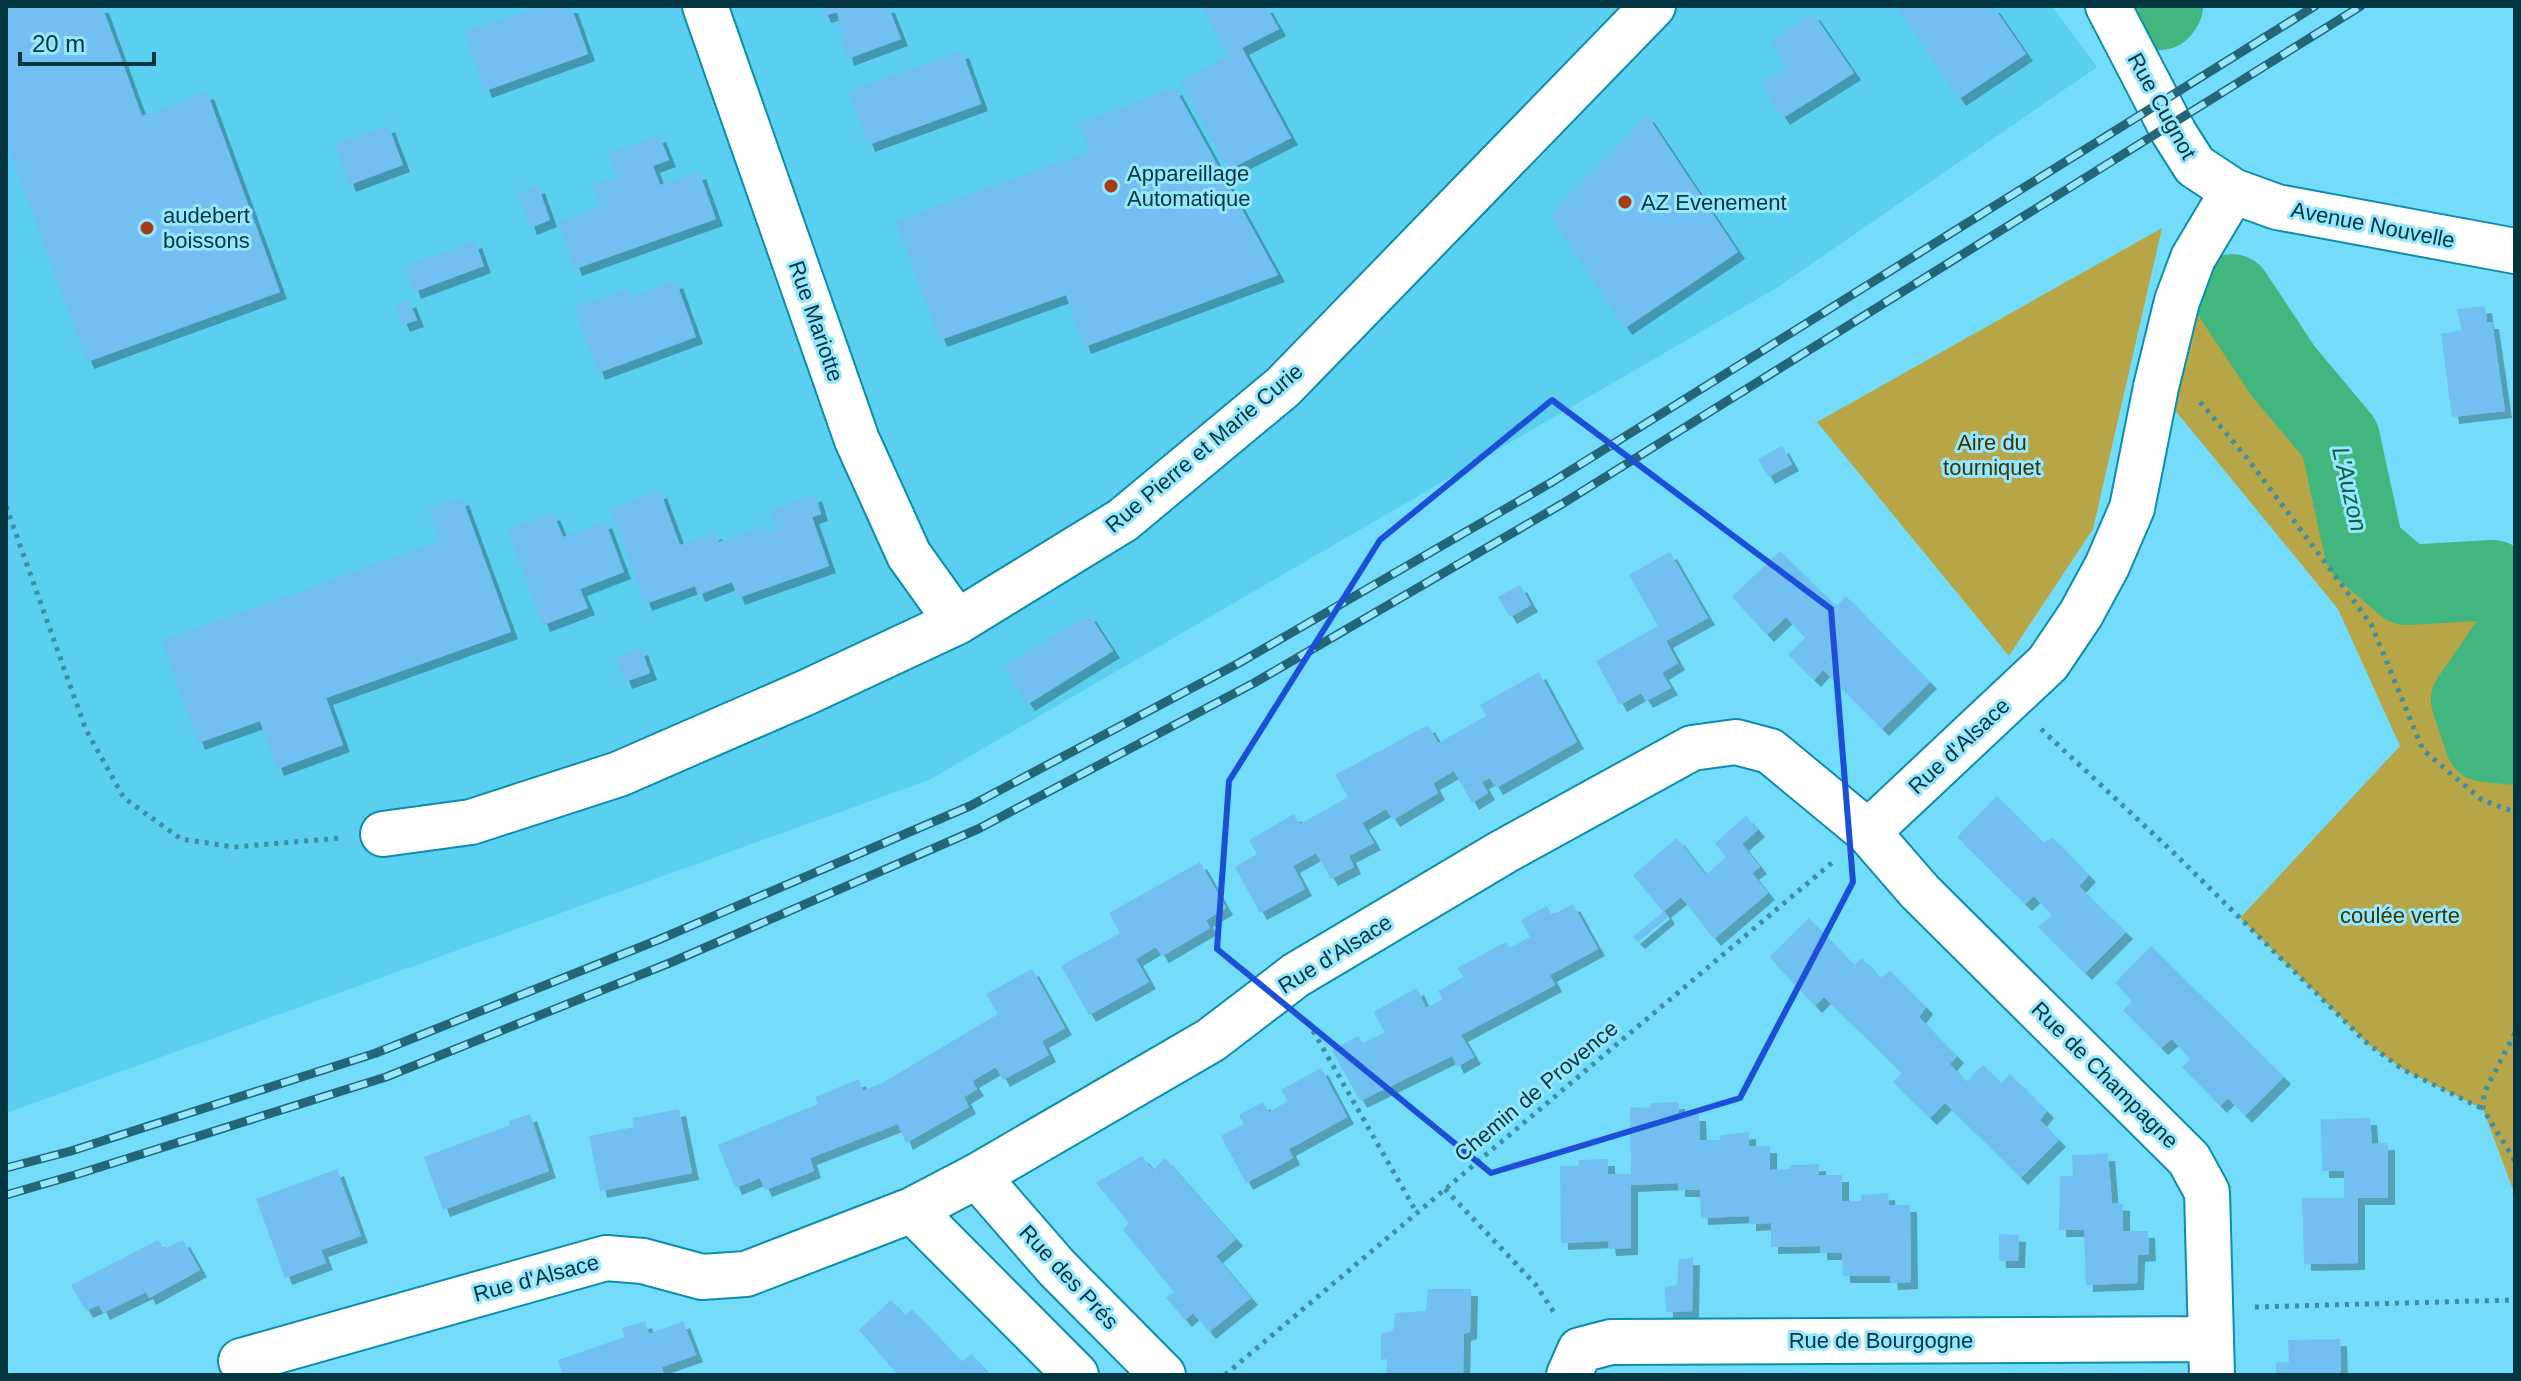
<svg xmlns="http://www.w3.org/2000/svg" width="2521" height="1381" font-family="Arial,sans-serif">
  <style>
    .built { fill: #5acff0 }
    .green { fill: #b7a647 }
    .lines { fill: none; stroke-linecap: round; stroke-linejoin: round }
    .river { stroke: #42b67f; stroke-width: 80 }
    .building { fill: #72bff2; filter: url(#shadow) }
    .street-casing { stroke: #0c8daa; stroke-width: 48 }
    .path { stroke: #3f8ea4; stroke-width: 5; stroke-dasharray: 4 6; stroke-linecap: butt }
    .street { stroke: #fff; stroke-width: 44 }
    .rail-casing { stroke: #246677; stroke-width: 9 }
    .rail { stroke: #96e6fe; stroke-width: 6; stroke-dasharray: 18; stroke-linecap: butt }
    .marked { fill: none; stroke: #1d4ed8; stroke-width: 6; stroke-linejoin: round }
    .poi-dot { fill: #a33d16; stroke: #96e6fe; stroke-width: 3 }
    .labels { text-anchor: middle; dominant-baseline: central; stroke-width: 6; stroke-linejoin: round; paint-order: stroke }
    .street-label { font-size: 22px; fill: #043642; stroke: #96e6fe }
    .poi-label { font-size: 22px; fill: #043642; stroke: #96e6fe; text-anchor: start }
    .park-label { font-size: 22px; fill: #3c3403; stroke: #96e6fe }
    .water-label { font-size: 24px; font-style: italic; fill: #0c633f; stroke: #96e6fe }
  </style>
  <defs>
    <filter id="shadow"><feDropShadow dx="7" dy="7" stdDeviation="0" flood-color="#0004"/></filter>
  </defs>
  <rect width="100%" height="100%" fill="#73dcfa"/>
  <path class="built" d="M6,6h2046l45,61 -319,220 -849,493 -923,333z"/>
  <path class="green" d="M2162,228l-69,301 -84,127 -192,-234z
    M2232,294l51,77 57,68 24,110 42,36 87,-5 22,15v41l-44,64 14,42 30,3v450l-32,-86 -79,-39 -36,-26 -128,-126 160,-172 -62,-137 -182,-222 21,-86z"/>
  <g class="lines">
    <path class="river" d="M2160,10l3,-4
      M2232,294l51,77 57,68 24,110 42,36 87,-5 22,15
      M2515,636l-44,64 14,42 30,3"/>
  </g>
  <path class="building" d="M6,6h96l40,110 65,-24 73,200 -193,70 -81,-221z
    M543,6h28l17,48 -103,37 -21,-59z
    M820,6h68l13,33 -54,20 -10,-47 -13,4z
    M1201,6h65l13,23 -37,19 49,90 -63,32 -48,-88 48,-27z
    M1896,6h97l33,48 -67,45z
    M1813,13l41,60 -71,45 -22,-34 26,-16 -17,-26z
    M962,51l19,53 -113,41 -20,-54z
    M1175,88l103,187 -194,72 -18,-52 -126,45 -44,-119 194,-70 -11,-27z
    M1647,115l91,137 -113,76 -75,-113z
    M388,125l15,40 -54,20 -14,-40z
    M659,135l10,25 -16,6 7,19 39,-13 17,47 -141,50 -17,-47 43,-16 -8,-21 24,-8 -8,-24z
    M538,186l12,34 -20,8 -12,-35z
    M475,241l9,25 -70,26 -9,-25z
    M676,281l20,56 -98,36 -24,-66 53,-18 4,8z
    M409,300l8,20 -14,5 -8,-19z
    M2485,306l2,16h5l13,89 -53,6 -11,-83 21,-4 -5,-21z
    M1782,446l10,18 -24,13 -10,-18z
    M660,491l20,54 35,-13 4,10 46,-16 2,7 9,-4 -6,-18 45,-17 6,20 -9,3 17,49 -91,32 -6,-16 -34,13 -3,-9 -50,18 -35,-95z
    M462,498l49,134 -185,66 17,47 -66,24 -17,-48 -62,22 -36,-102 278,-100 -12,-32z
    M553,513l10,24 42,-16 19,51 -44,17 8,19 -45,17 -35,-95z
    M1780,551l56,55 10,-10 84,86 -48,47 -59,-59 -9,10 -26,-25 17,-17 -19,-21 -19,18 -35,-38z
    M1670,552l38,66 -42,23 12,22 -16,10 9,15 -25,13 -5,-8 -21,12 -24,-44 62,-35 -29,-51z
    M1520,585l11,20 -21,12 -12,-20z
    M1089,614l24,37 -85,53 -24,-37z
    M641,648l9,25 -25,9 -9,-25z
    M1539,672l38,70 -81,46 -6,-10 -8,4 6,11 -16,10 -18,-32 -21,12 5,10 -45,27 -7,-11 -24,14 12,20 -25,13 5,11 -23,12 -15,-26 -23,13 12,23 -45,24 -25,-46 22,-13 -8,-14 45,-26 6,10 48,-27 -13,-22 93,-50 10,18 48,-27 -6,-11z
    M1997,796l47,47 8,-6 37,38 -10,11 47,46 -41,41 -47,-46 14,-12 -18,-19 -9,8 -68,-67z
    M1746,816l12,14 -16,14 18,23 -8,6 16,20 -54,46 -33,-42 -17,14 4,6 -30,25 -5,-5 30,-25 -30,-37 44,-37 29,37 20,-18 -11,-14z
    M1200,862l26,46 -20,12 4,8 -48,28 -6,-9 -20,12 13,23 -60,33 -28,-49 59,-33 -11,-20z
    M1573,904l25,45 -48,26 5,10 -94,50 13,22 -17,10 -5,-11 -92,45 -28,-51 26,-14 5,7 22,-11 -12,-20 44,-24 9,20 17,-9 -5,-8 25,-14 -6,-9 49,-26 4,6 20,-11 -9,-17 26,-14 5,9z
    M1809,918l45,47 8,-7 18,20 10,-7 36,36 -7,10 38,39 -7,8 16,18 17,-17 18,18 9,-9 37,37 -7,9 19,20 -38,38 -76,-75 -15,15 -37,-36 9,-9 -78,-76 -9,9 -46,-49z
    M2151,946l133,131 -39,39 -17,-18 -8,8 -38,-39 8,-8 -18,-20 -11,9 -38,-38 9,-9 -17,-18z
    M1032,969l33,59 -23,13 7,14 -46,25 -7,-13 -24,14 5,8 -13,8 5,10 -63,36 -8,-19 -88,34 4,13 -49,19 -5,-12 -25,10 -17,-43 100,-41 -3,-7 44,-18 4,12 19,-8 116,-69 -12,-20z
    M1321,1068l26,49 -58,32 4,9 -47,25 -25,-47 23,-12 -5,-9 24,-13 6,10 19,-11 -7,-11z
    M1678,1102l1,12h20l1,26h20l1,-5 28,-3v14h21v24l20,-1 1,-4 28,-1v11h23v26h19v-6l27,-2 1,12h21l1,77 -20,1 -1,-7h-47l-1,-23h-22v-7l-49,1v-24l-22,1v-8l-48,2 -1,-28h-22v-7l-47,2v63l-22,1 -1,-8 -47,2 -1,-77h18l1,-6 29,-1v15h23l-1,-67 20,1 1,-5z
    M679,1109l13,64 -92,18 -11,-55 45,-9 -1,-9z
    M530,1114l19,57 -106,39 -19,-53 86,-32 -1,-4z
    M2370,1118l2,26 16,-1v55h-30v65l-54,1 -2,-66h42v-27h-22l-1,-52z
    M2108,1154l4,49 11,1v27h25l1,23 -11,1 -1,28 -51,2 -2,-55h-25l1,-54h13l-1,-21z
    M1142,1156l11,14 12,-12 71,81 -20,17 35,42 -42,34 -16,-19 -8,7 -19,-22 8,-6 -51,-62 6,-7 -33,-40z
    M337,1169l24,67 -40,14 5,13 -41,15 -29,-79z
    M1999,1234l20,1 -1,26h-19z
    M158,1240l6,9 19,-9 17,30 -51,28 -3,-6 -43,21 -4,-8 -13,6 -15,-26z
    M1693,1258l-1,53 -26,1 -1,-25 12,-2 2,-26z
    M1428,1289h43l-1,43 -6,2 -1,41h-77l1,-16 -6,1v-27l12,-2 2,-18 31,-2z
    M891,1300l14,16 7,-7 50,53 9,-8 19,21h-92l-39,-45z
    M645,1321l4,13 34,-13 13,34 -34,12 2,8h-101l-5,-15 67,-23 -3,-9z
    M2340,1339l1,36h-65v-12l13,-1 -1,-22z"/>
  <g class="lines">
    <g class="street-casing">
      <path id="street" d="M705,6l152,434 52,115 48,67
        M2108,6l66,127 21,33 38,25 44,16 238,44
        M1868,832l180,-169 33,-49 26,-48 25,-58 24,-121 21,-86 16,-43 40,-67
        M383,834l88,-12 148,-48 186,-81 152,-71 166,-102 160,-133 370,-381
        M977,1176l80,92 106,107
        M912,1210l164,165
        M241,1361l365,-103 37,3 59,16 44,-3 166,-64 65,-34 234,-136 85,-65 207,-123 189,-104 44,-6 34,9 98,81 52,60 269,267 18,33 5,183
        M1569,1375l11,-25 31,-8 600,-3"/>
    </g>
    <path class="path" d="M2200,402l47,56 124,166 52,126 59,50 33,12
      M6,506l80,224 38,68 57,41 53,8 107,-9
      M2041,729l137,128 190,187 36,26 79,39
      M1308,1022l109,191
      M2515,1033l-31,60 -1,16 32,52
      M1445,1189l91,96 19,29
      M2255,1307l260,-7
      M1225,1375l609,-514"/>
    <use href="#street" class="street"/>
    <g class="rail-casing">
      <path id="rail" d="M6,1168l65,-17 305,-98 282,-113 312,-134 269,-143 313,-181 763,-476
        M6,1195l72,-21 308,-97 286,-115 306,-133 276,-146 308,-179 799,-498"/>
    </g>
    <use href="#rail" class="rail"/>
  </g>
  <path class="marked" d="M1552,400l279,209 22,273 -113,216 -249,75 -274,-224 12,-168 151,-241z"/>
  <g class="poi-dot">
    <circle cx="1111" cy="186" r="8"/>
    <circle cx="1625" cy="202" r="8"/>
    <circle cx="147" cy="228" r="8"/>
  </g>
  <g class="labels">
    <g class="street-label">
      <text transform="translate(2162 106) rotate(61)">Rue Cugnot</text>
      <text transform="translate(2373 225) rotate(11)">Avenue Nouvelle</text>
      <text transform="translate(816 321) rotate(71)">Rue Mariotte</text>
      <text transform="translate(1204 448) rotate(-40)">Rue Pierre et Marie Curie</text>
      <text transform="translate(1959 746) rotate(-43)">Rue d'Alsace</text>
      <text transform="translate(1335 954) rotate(-32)">Rue d'Alsace</text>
      <text transform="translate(2105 1075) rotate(45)">Rue de Champagne</text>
      <text transform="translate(1536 1091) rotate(-40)">Chemin de Provence</text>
      <text transform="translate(1069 1277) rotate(47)">Rue des Prés</text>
      <text transform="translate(536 1278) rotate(-15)">Rue d'Alsace</text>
      <text x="1881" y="1340">Rue de Bourgogne</text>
    </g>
    <g class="poi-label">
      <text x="1127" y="173">Appareillage<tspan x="1127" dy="25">Automatique</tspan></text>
      <text x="1641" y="202">AZ Evenement</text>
      <text x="163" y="215">audebert<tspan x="163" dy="25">boissons</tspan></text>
    </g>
    <g class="park-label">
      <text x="1992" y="442">Aire du<tspan x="1992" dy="25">tourniquet</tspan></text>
      <text x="2400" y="915">coulée verte</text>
    </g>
    <g class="water-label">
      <text transform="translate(2350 489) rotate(77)">L'Auzon</text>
    </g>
  </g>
  <rect width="2521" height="1381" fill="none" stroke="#043642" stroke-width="16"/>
  <path d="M20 52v12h134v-12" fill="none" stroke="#043642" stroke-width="4"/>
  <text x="32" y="52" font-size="24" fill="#043642" stroke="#96e6fe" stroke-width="6" paint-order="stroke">20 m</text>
</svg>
